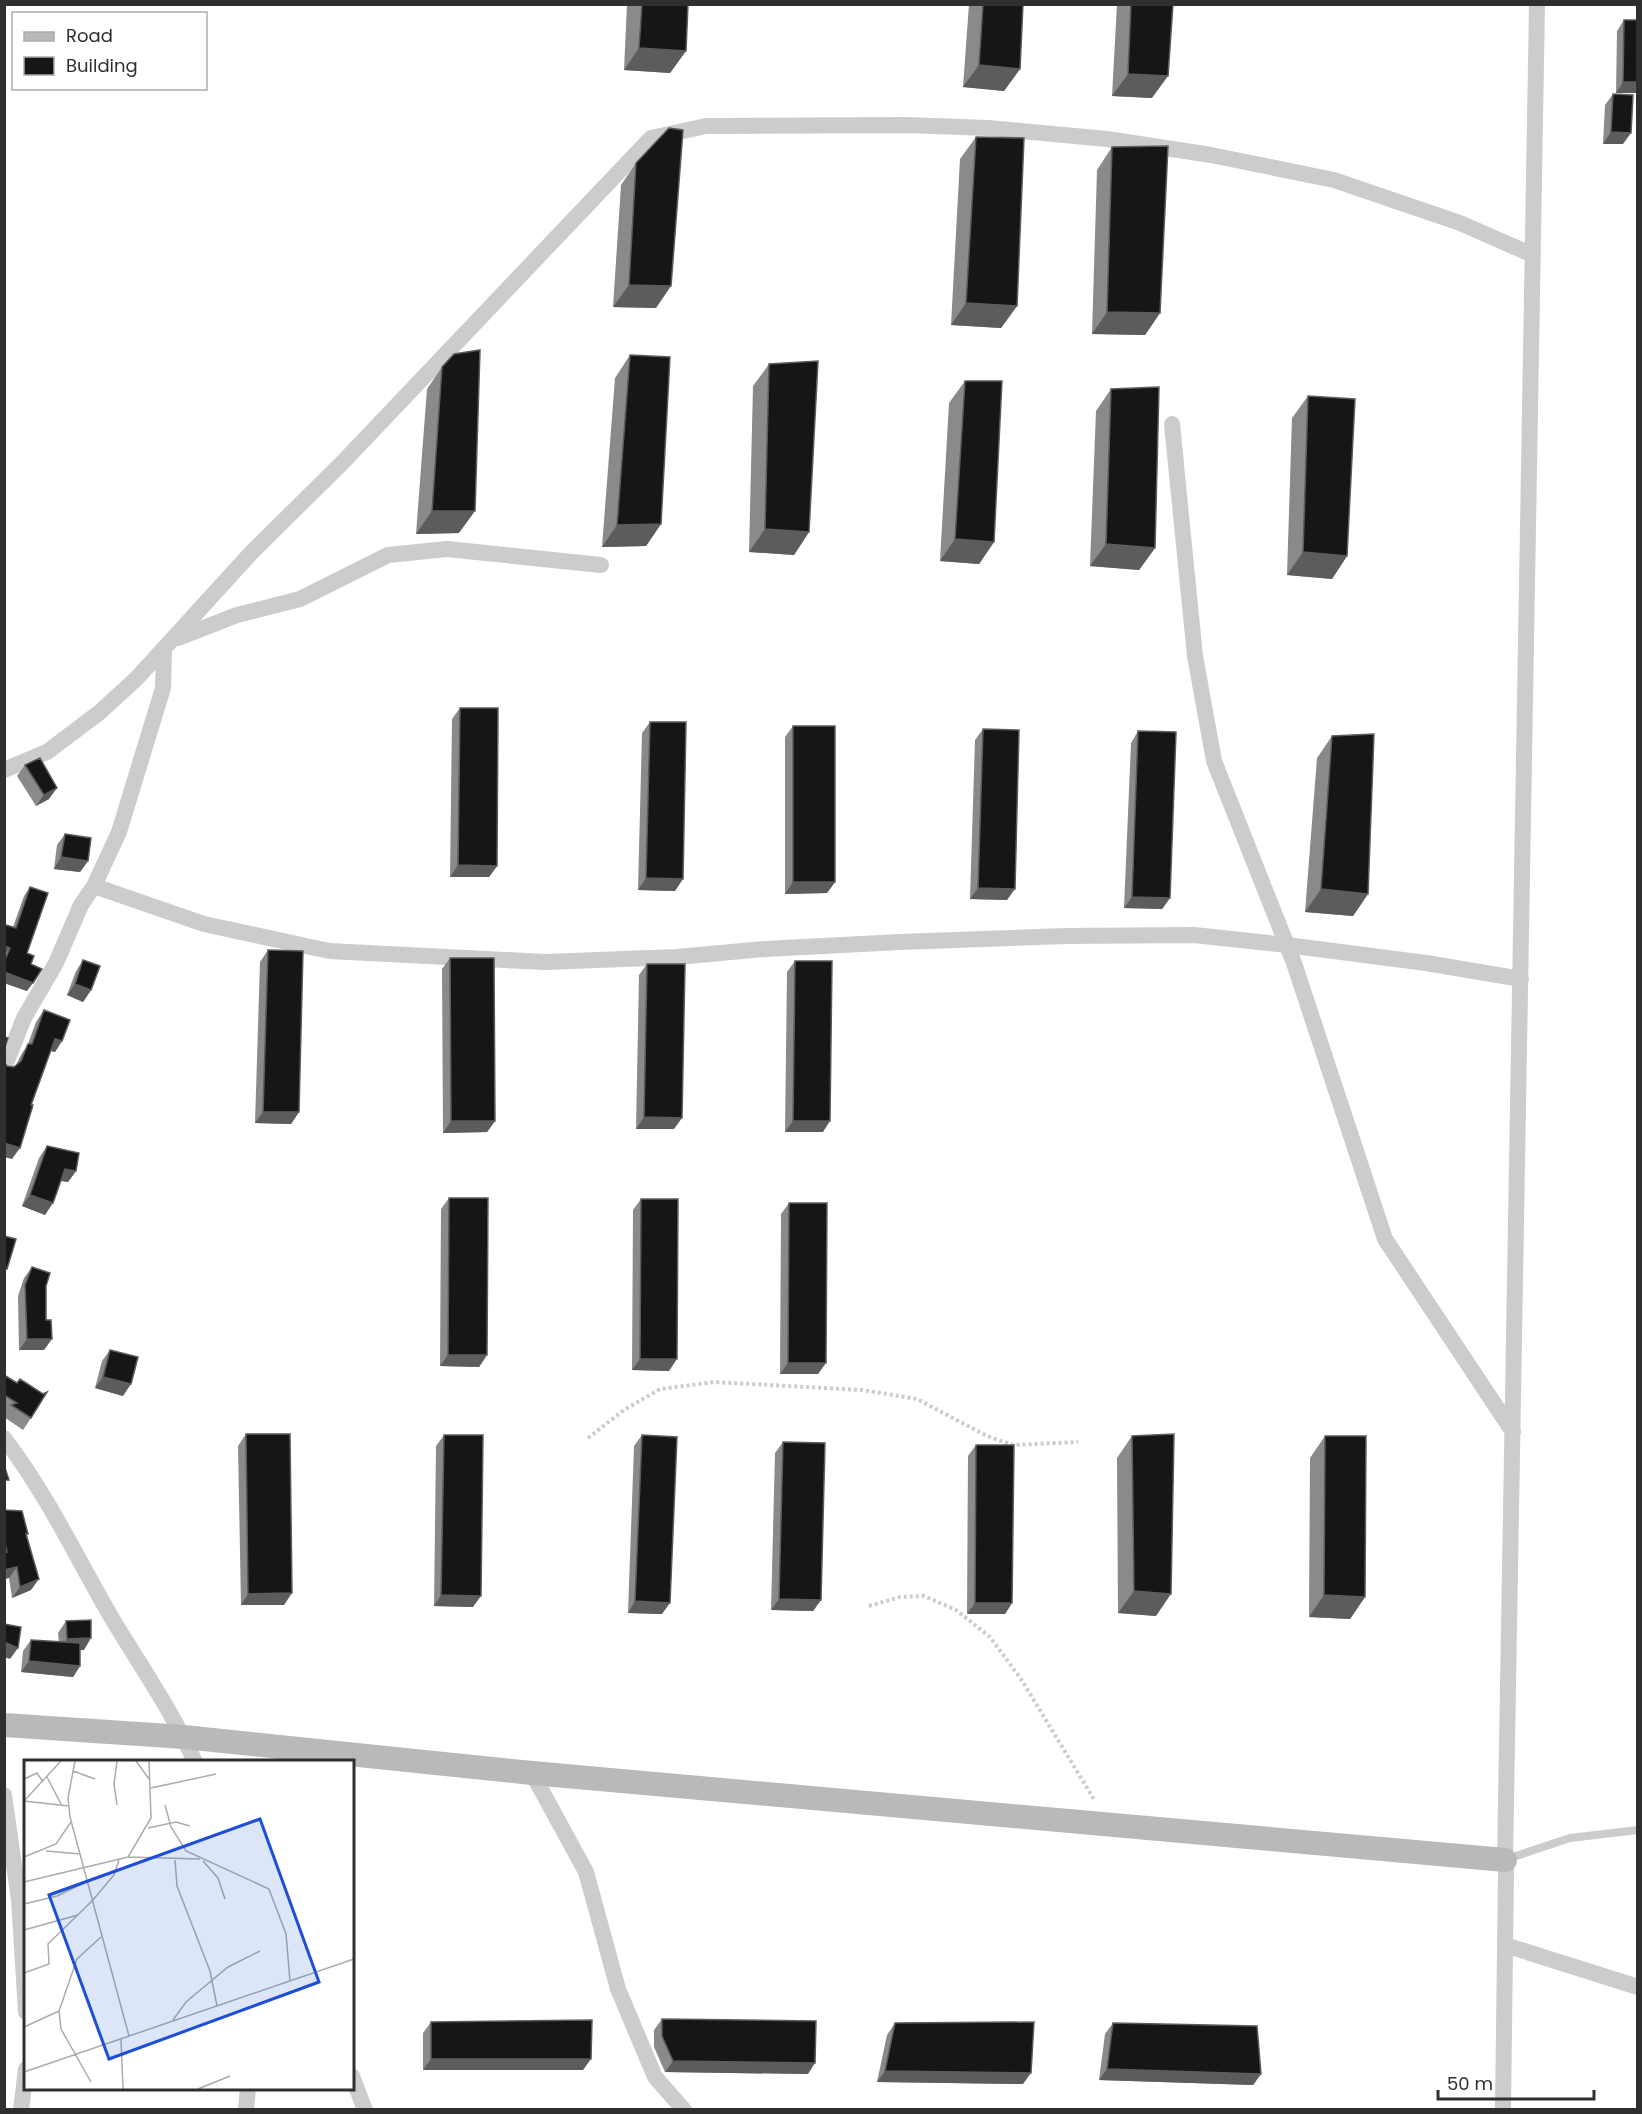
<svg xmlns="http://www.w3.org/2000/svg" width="1642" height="2114" font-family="Poppins,sans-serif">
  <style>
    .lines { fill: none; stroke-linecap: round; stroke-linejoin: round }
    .path { stroke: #ccc; stroke-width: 4; stroke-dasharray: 3 3; stroke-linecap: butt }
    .lane { stroke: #ccc; stroke-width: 8 }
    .street { stroke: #ccc; stroke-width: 16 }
    .secondary { stroke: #b9b9b9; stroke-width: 24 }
    .wall { fill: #8a8a8a }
    .shaded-wall { fill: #5c5c5c }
    .building { fill: #161616; stroke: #5c5c5c; stroke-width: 1.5 }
    .inset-road { fill: none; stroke: #acacac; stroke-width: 1.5 }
    .view { fill: #1d4ed8; fill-opacity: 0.15; stroke: #1d4ed8; stroke-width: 3 }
    .inset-edge { fill: none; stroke: #2f2f2f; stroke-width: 3 }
  </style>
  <rect width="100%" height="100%" fill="#fff"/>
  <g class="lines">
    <path class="path" d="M588,1438l36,-28 36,-21 55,-7 147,8 55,9 70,37 26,9 65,-3
      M869,1606l31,-9 24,-1 32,14 34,27 31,42 74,122"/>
    <path class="lane" d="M1507,1859l63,-21 68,-8"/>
    <path class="street" d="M1172,424l23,232 19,105 80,202 91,276 128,193
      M178,638l59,-23 63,-16 88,-44 59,-6 154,16
      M4,770l43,-18 53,-40 37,-34 114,-125 91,-90 309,-325 55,-12 200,-1 82,3 119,11 104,16 123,25 126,43 73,32
      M94,886l110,38 125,27 216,11 132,-5 88,-8 135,-7 166,-6 128,-1 93,10 139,18 95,16
      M4,1068l20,-50 32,-55 25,-58 13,-19 25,-54 44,-144 1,-38
      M4,1438c42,55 72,118 106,177 29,49 62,95 85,147
      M532,1773l54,99 32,117 37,88 29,33
      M4,1795l15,105 7,112
      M1505,1945l133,42
      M352,2076l13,34
      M21,2110l5,-41
      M246,2110l2,-22
      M1503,2110l3,-240 -1,-10 32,-1856"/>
    <path class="secondary" d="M4,1725l180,12 348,36 973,87"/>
  </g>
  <path class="wall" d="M627,4h61l-2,47 -16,22 -46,-3z
    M969,4h54l-3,65 -16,22 -41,-4z
    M1117,4h56l-21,94 -40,-2z
    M1624,20l14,73h-22l1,-62z
    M1613,94l10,50h-20l2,-39z
    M976,137l41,169 -16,22 -50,-3 9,-166z
    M1112,147l48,166 -15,22 -53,-1 5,-164z
    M636,163l20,145 -43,-1 8,-122z
    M630,355l31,169 -15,22 -44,1 13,-169z
    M769,364l40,168 -15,23 -45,-3 4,-166z
    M442,367l17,166 -43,1 11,-145z
    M965,381l29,161 -15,22 -39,-3 9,-158z
    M1111,389l44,159 -16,22 -49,-4 6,-155z
    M1308,396l39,160 -15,23 -45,-4 5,-157z
    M460,708l37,158 -8,11h-39l2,-158z
    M650,722l25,169 -37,-1 4,-157z
    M793,726l42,156 -8,11 -42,1v-157z
    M983,729l24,171 -37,-1 5,-159z
    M1138,731l32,167 -8,11 -38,-1 7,-165z
    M1332,736l36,158 -15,22 -48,-4 12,-154z
    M25,765l24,34 -13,7 -19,-30z
    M65,834l23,27 -8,11 -26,-3 3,-24z
    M30,887l-3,66 4,11 -4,27 -23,-8v-56l2,-2 7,2 11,-31z
    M268,950l31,162 -8,12 -36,-1 5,-161z
    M450,958l45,163 -8,11 -44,1 -1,-164z
    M83,960l8,30 -8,12 -16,-7 9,-24z
    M795,961l28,171h-38l2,-160z
    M647,964l27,165h-38l3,-154z
    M44,1010l18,31 -7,11 -4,-1 -39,108 -5,-93 7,1 2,-2 5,-10 7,-11 8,-22z
    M47,1146l29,25 -8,11 -7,-1 -16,34 -23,-9 17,-48z
    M449,1198l38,157 -8,12 -39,-1 1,-157z
    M641,1199l28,172 -37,-1 1,-160z
    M789,1203l29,171h-38l1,-160z
    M32,1267l14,19 -2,64h-25l-1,-54 6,-18z
    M110,1350l13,46 -28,-8 7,-27z
    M4,1375l13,8 26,11 -12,24 -8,12 -19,-13v-2l2,-3 -2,-1z
    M246,1434l38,171h-43l-3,-159z
    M444,1435l29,172 -39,-1 2,-160z
    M642,1435l20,179 -34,-1 6,-167z
    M1132,1436l24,180 -38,-3 -1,-155z
    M1325,1436l40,161 -15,22 -41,-2 1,-159z
    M783,1442l38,158 -8,11 -42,-1 4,-157z
    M976,1445l36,158 -7,11h-38l1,-158z
    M4,1510l24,24 -1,1 4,55 -19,8 -3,-20 -5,1z
    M66,1621l18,29h-4v16l-7,11 -52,-5 2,-21 8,-11 28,2 -1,-9z
    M662,2019l146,55 -143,-2 -11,-25v-17z
    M431,2022l152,48h-160v-37z
    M895,2023l128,61 -146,-2 10,-47z
    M1113,2023l148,51 -8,11 -154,-5 6,-46z"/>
  <path class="shaded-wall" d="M639,48l47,3 -16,22 -46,-3z
    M979,65l41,4 -16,22 -41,-4z
    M1128,74l40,2 -16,22 -40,-2z
    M1623,82h15v11h-22z
    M1611,132l20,1 -8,11h-20z
    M629,285l42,1 -15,22 -43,-1z
    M966,303l51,3 -16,22 -50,-3z
    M1107,312l53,1 -15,22 -53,-1z
    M432,511h43l-16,22 -43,1z
    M661,524l-15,22 -44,1 15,-22z
    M765,529l44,3 -15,23 -45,-3z
    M955,539l39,3 -15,22 -39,-3z
    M1106,544l49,4 -16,22 -49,-4z
    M1303,552l44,4 -15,23 -45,-4z
    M57,788l-8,11 -13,7 8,-11z
    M61,857l27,4 -8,11 -26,-3z
    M458,865l39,1 -8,11h-39z
    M646,878l37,1 -8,12 -37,-1z
    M793,882h42l-8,11 -42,1z
    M978,888l37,1 -8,11 -37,-1z
    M1321,889l47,5 -15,22 -48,-4z
    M1132,897l38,1 -8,11 -38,-1z
    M4,946l6,2 -6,7z
    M4,972l29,11 -6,8 -23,-8z
    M75,984l16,6 -8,12 -16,-7z
    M55,1039l7,2 -7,11 -8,-2z
    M263,1112h36l-8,12 -36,-1z
    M644,1117l38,1 -8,11h-38z
    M451,1121h44l-8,11 -44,1z
    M793,1121h37l-7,11h-38z
    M4,1143l16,5 -8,11 -8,-2z
    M65,1169l11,2 -8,11 -11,-2z
    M30,1195l23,8 -8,12 -23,-9z
    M27,1339h25l-8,11h-25z
    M448,1355h39l-8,12 -39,-1z
    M640,1359h37l-8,12 -37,-1z
    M788,1363h38l-8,11h-38z
    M103,1377l28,7 -8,12 -28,-8z
    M17,1567l-8,11 -5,1v-9z
    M39,1579l-8,11 -19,8 8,-11z
    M1134,1591l37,3 -15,22 -38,-3z
    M292,1593l-8,12h-43l7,-11z
    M441,1595l40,1 -8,11 -39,-1z
    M1324,1595l41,2 -15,22 -41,-2z
    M779,1599l42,1 -8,11 -42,-1z
    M635,1601l35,2 -8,11 -34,-1z
    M975,1603h37l-7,11h-38z
    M91,1638l-7,12 -25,1 8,-12z
    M4,1642l14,6 -8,11 -6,-2z
    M29,1661l51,5 -7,11 -52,-5z
    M431,2059h160l-8,11h-160z
    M673,2061l142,2 -7,11 -143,-2z
    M1107,2069l154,5 -8,11 -154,-5z
    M885,2071l146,2 -8,11 -146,-2z"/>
  <path class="building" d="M642,4h46l-2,47 -47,-3z
    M983,4h40l-3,65 -41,-4z
    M1131,4h42l-5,72 -40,-2z
    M1624,20h14v62h-15z
    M1613,94l20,1 -2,38 -20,-1z
    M669,128l14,2 -12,156 -42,-1 7,-122z
    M976,137l48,1 -7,168 -51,-3z
    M1168,146l-8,167 -53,-1 5,-165z
    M480,350l-5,161h-43l10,-144 12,-13z
    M630,355l40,2 -9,167 -44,1z
    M818,361l-9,171 -44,-3 4,-165z
    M965,381h37l-8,161 -39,-3z
    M1159,387l-4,161 -49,-4 5,-155z
    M1308,396l47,3 -8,157 -44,-4z
    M460,708h38l-1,158 -39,-1z
    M650,722h36l-3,157 -37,-1z
    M793,726h42v156h-42z
    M983,729l36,1 -4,159 -37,-1z
    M1138,731l38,1 -6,166 -38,-1z
    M1374,734l-6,160 -47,-5 11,-153z
    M40,758l17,30 -13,7 -19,-30z
    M65,834l26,4 -3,23 -27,-4z
    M30,887l18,6 -21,60 7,3 -3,8 11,5 -9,14 -29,-11v-10l6,-14 -6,-2v-16l2,-5 10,3z
    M268,950l35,1 -4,161h-36z
    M450,958h44l1,163h-44z
    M83,960l17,6 -9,24 -16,-6z
    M795,961h37l-2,160h-37z
    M647,964h38l-3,154 -38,-1z
    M44,1010l26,10 -8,21 -7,-2 -24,66h2l-13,43 -16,-5v-81l3,4 7,1 7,-6 7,-17h4z
    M4,1037l4,1 -4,12z
    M47,1146l32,7 -3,18 -11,-2 -12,34 -23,-8z
    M449,1198h39l-1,157h-39z
    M641,1199h37l-1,160h-37z
    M789,1203h38l-1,160h-38z
    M4,1236l12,3 -9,30h-3z
    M32,1267l18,6 -4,13v34h5l1,19h-25l-2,-54z
    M110,1350l28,7 -7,27 -28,-7z
    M4,1375l13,8 3,-4 23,15 4,-2 -16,26 -20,-13 6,-2 -13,-8z
    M246,1434h44l2,159 -44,1z
    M1174,1434l-3,160 -37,-3 -2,-155z
    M444,1435h39l-2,161 -40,-1z
    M642,1435l35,2 -7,166 -35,-2z
    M1325,1436h41l-1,161 -41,-2z
    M783,1442l42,1 -4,157 -42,-1z
    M976,1445h38l-2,158h-37z
    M4,1465l5,15h-5z
    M4,1510l18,1 6,23h-2l13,45 -19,8 -3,-20 -13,3v-17l3,-1 -3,-13z
    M91,1620v18l-24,1 -1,-18z
    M4,1624l17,3 -3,21 -14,-6z
    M31,1640l49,3v23l-51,-5z
    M662,2019l154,2 -1,42 -142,-2 -11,-25z
    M592,2020l-1,39h-160v-37z
    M1034,2022l-3,51 -146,-2 10,-48z
    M1113,2023l144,3 4,48 -154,-5z"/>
  <g transform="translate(24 1760)">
    <rect width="330" height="330" fill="#fff"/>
    <path class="inset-road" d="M51,1l-7,37 2,19 59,219M112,1l13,18M49,11l22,8M23,17l14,27M0,19l13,-6 6,9M127,28l65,-14M0,41l37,-40M0,41l45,5M93,45l-3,-21 3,-23M141,45l6,22 15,24 83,38 17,45 4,47M124,68l28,-6 14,4M22,91l35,3M0,97l32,-13 15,-22M104,97l72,2M151,100l2,26 33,85 7,35M179,101l15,17 7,21M0,122l104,-25 23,-39 -2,-57M0,144l33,-8 31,-15M0,170l54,-15M0,213l25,-9 -1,-20 45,-44 21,-25 5,-15M149,260l13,-18 42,-35 32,-16M0,267l35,-16M97,279l2,50M0,312l330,-113M67,322l-30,-53 -2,-18 18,-52 24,-22M174,329l32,-13"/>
    <path class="view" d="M236,59l59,163 -210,77 -60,-164z"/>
    <rect width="330" height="330" class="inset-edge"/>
  </g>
  <rect width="1642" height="2114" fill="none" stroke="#2f2f2f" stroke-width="12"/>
  <rect x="12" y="12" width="195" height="78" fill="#ffffff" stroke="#acacac" stroke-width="1.5"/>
  <rect x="24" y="32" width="30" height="9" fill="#b9b9b9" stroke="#acacac" stroke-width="1.5"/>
  <text x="66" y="42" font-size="18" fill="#2f2f2f">Road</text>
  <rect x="24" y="57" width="30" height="18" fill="#161616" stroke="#acacac" stroke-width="1.5"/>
  <text x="66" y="72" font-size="18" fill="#2f2f2f">Building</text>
  <path d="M1438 2090v9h156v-9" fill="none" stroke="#2f2f2f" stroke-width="3"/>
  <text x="1447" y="2090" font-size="18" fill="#2f2f2f" stroke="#ffffff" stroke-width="4.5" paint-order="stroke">50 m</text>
</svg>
